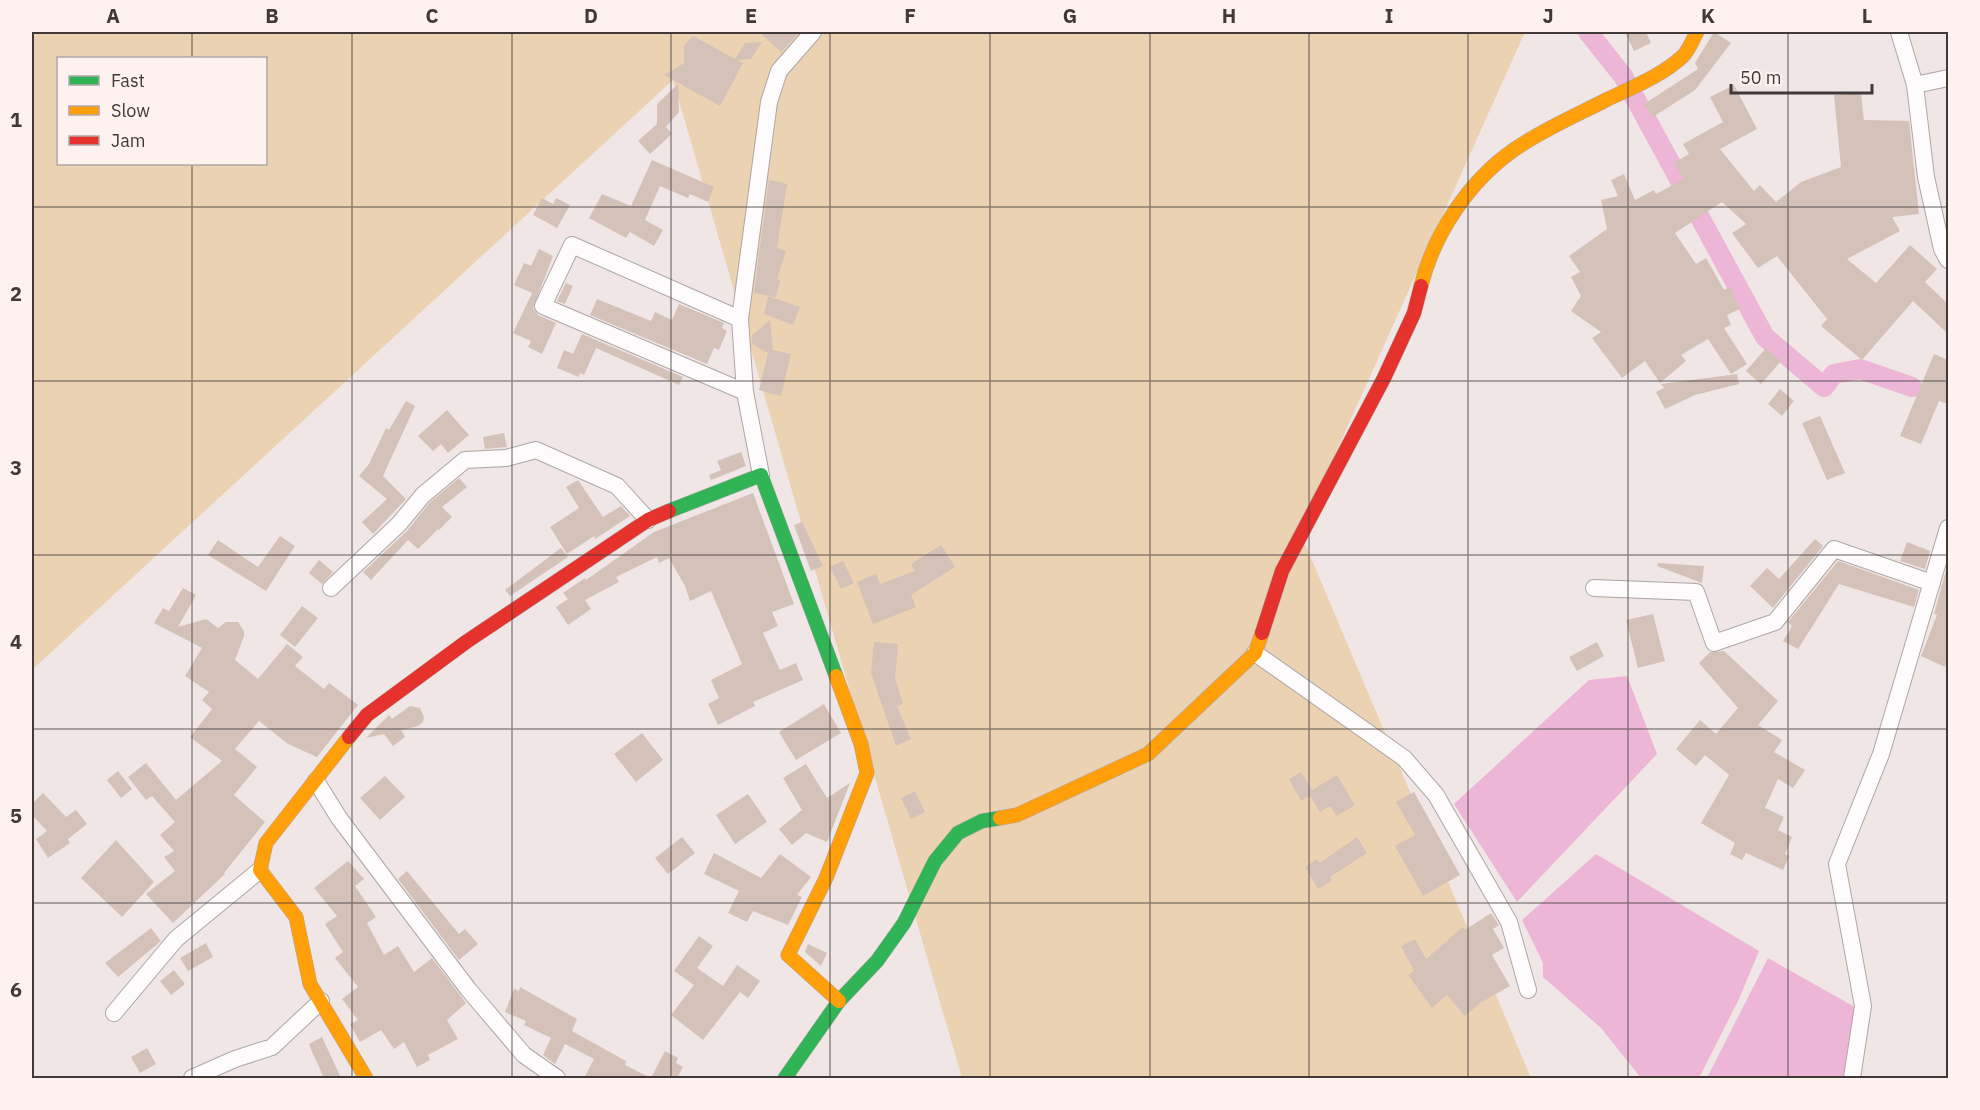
<svg xmlns="http://www.w3.org/2000/svg" width="1980" height="1110" font-family="'IBM Plex Sans',sans-serif">
  <style>
    .green { fill: #ead2b3; fill-rule: evenodd }
    .water { fill: #edb6d6 }
    .lines { fill: none; stroke-linecap: round; stroke-linejoin: round }
    .canal { stroke: #edb6d6; stroke-width: 20 }
    .building { fill: #d4c2b8 }
    .street-casing { stroke: #ada6a5; stroke-width: 18 }
    .fast-casing { stroke: #ada6a5; stroke-width: 15 }
    .slow-casing { stroke: #ada6a5; stroke-width: 15 }
    .jam-casing { stroke: #ada6a5; stroke-width: 15 }
    .street { stroke: #fdfbfb; stroke-width: 16 }
    .fast { stroke: #30b455; stroke-width: 14 }
    .slow { stroke: #ff9f0a; stroke-width: 14 }
    .jam { stroke: #e5322d; stroke-width: 14 }
    .grid { fill: none; stroke: #403938; stroke-width: 1.5; stroke-opacity: 0.55 }
    .neatline { fill: none; stroke: #403938; stroke-width: 2 }
    .grid-label { font-size: 20px; text-anchor: middle; font-weight: bold; fill: #403938 }
  </style>
  <rect width="100%" height="100%" fill="#f0e6e5"/>
  <path class="green" d="M32,32h1493l-225,500 231,546h-569l-289,-998 -641,590zM58,58h208v106h-208z"/>
  <path class="water" d="M1627,676l30,78 -140,148 -63,-98 135,-124z
    M1596,854l163,97 -20,48 -40,79h-58l-40,-50 -58,-51v-14l-21,-43z
    M1768,958l94,53 -15,67h-140z"/>
  <g class="lines">
    <path class="canal" d="M1588,32l35,44 142,261 59,50 10,-13 26,-5 52,18"/>
  </g>
  <path class="building" d="M759,32h41l-19,20z
    M1625,32h21l5,11 -17,8z
    M1714,32l17,11 -36,47 -42,27 -9,-13 54,-35 -3,-6z
    M693,36l42,23 10,-16 17,-1 -11,17 -14,1 6,3 -23,43 -56,-31 20,-12v-17z
    M678,84l1,28 -13,15 6,7 -22,20 -12,-13 19,-17v-20z
    M1734,85l23,44 -37,20 34,42 6,-6 16,17 25,-20 40,-15 -7,-72 27,-2 3,27 45,1 10,93 -27,3 8,14 -53,28 29,24 34,-38 27,24 -12,13 23,22v30l-35,-33 -51,59 -41,-34 6,-7 -50,-63 -19,12 -26,-35 14,-9 -24,-22 -47,31 21,31 10,-6 18,32 6,-3 10,22 -13,6 4,10 -7,3 23,36 -16,10 -23,-35 -27,16 5,6 -26,22 -15,-22 -23,17 -30,-40 9,-6 -30,-21 10,-15 -10,-19 9,-5 -11,-16 38,-27 -6,-29 17,-4 -7,-16 13,-6 11,26 19,-10 2,4 28,-15 -10,-16 15,-9 -6,-10 40,-22 -13,-25z
    M652,160l62,27 -6,15 -18,-8 -2,4 -28,-12 -15,34 18,10 -9,16 -24,-14 -4,6 -37,-20 13,-24 29,12z
    M769,180l18,4 -10,64 9,3 -9,28 3,1 -4,17 -22,-4z
    M542,198l11,6 3,-6 14,7 -13,23 -24,-13z
    M539,249l14,7 -20,52 5,7 18,8 -14,31 -14,-7 3,-6 -18,-8 19,-40 -18,-8 10,-22 7,3z
    M566,283l7,3 -8,18 -8,-3z
    M768,296l32,11 -7,18 -29,-11z
    M597,299l54,22 4,-9 17,8 7,-16 45,19 -2,5 5,3 -8,19 -5,-2 -7,16 -117,-49z
    M770,320l3,30 18,4 -10,42 -22,-6 9,-37 -16,-9v-9z
    M582,334l101,43 -4,8 -83,-37 -12,27 -4,-2 -1,4 -22,-9 7,-18 9,4z
    M1766,348l15,13 -20,23 -15,-13z
    M1934,354l14,6v44l-9,-3 -18,43 -21,-8z
    M1737,374l2,10 -44,11 -30,14 -9,-17 8,-4 -3,-4z
    M1780,389l14,12 -12,15 -14,-12z
    M406,401l9,5 -32,70 23,23 -33,35 -11,-12 25,-23 -28,-23 10,-12 17,-36 3,2z
    M447,410l22,25 -21,18 -7,-9 -8,7 -15,-15z
    M1820,416l25,57 -18,7 -25,-57z
    M504,433l3,14 -22,2 -2,-12z
    M741,452l5,14 -35,14 -2,-5 12,-5 -4,-9z
    M459,478l8,9 -25,20 10,10 -13,13 -1,-1 -20,20 -10,-9 -37,40 -8,-8 43,-40 24,-30z
    M578,480l25,37 18,-11 9,10 -35,23 -1,-3 -27,18 -17,-27 29,-19 -13,-21z
    M753,493l41,111 -22,8 6,14 -15,7 17,37 16,-7 7,17 -50,22 2,4 -37,19 -10,-21 11,-6 -8,-18 31,-16 -31,-73 -21,10 -5,-15 -16,-28 -10,5 -2,-6 -41,20 3,5 -34,18 6,9 -23,16 -12,-18 12,-8 -5,-6 22,-15 1,2 68,-48z
    M802,522l21,44 -12,5 -17,-46z
    M280,536l15,10 -29,45 -58,-36 10,-15 40,27z
    M1815,539l8,7 -50,62 -23,-22 17,-18 12,11z
    M1907,542l23,9 -5,18 -25,-8z
    M941,545l14,22 -44,28 5,12 -43,17 -16,-42 19,-8 4,10 35,-13 -4,-7z
    M561,548l7,9 -58,39 -5,-6z
    M319,560l14,12 -11,12 -13,-11z
    M843,561l11,22 -13,6 -11,-22z
    M1838,561l81,29 -5,17 -75,-23 -41,65 -15,-8 9,-15 -4,-4z
    M1658,563l46,3 -2,17 -45,-17z
    M1948,563v95l-3,9 -24,-11 16,-41 -3,-1z
    M183,588l13,7 -18,32 28,-8 12,9 8,-6h12l6,9v5l-9,24 23,19 29,-35 16,13 -8,9 29,23 5,-6 29,22 -41,52 -29,-13 -29,-23 -24,28 22,18 -23,28 31,27 -41,51 1,1 -52,49 -27,-29 29,-23 -11,-14 10,-6 -14,-16 15,-13 -23,-26 -6,4 -18,-23 18,-14 30,37 46,-39 -32,-24 22,-28 -10,-9 7,-8 -24,-16 17,-28 -48,-25 9,-15 6,3z
    M302,606l16,12 -23,29 -15,-12z
    M1653,614l12,47 -27,7 -12,-48z
    M874,642l24,2 -3,34 8,26 -6,2 14,33 -15,7 -25,-73z
    M1597,642l7,14 -27,15 -8,-14z
    M1724,651l54,50 -20,24 24,15 -8,12 31,18 -12,18 -15,-9 -13,29 19,9 -6,13 14,7 -7,17 4,2 -6,14 -37,-17 -4,7 -12,-6 5,-11 -34,-20 28,-48 -24,-20 -9,11 -20,-17 24,-29 16,14 22,-26 -39,-45 11,-11z
    M824,704l17,29 -45,27 -17,-28z
    M410,706l10,2 4,9 -1,5 -5,4 -17,4 4,7 -12,9 -9,-12 -18,4 23,-23 3,4z
    M642,733l21,27 -27,22 -22,-28z
    M806,764l21,34 23,-15 -23,59 -21,-9 -14,12 -13,-16 23,-19 -19,-32z
    M118,771l14,18 -11,9 -14,-18z
    M1301,772l11,18 25,-15 18,30 -18,11 -7,-10 -10,6 -10,-16 -9,5 -12,-22z
    M385,776l20,21 -25,23 -20,-22z
    M915,791l10,21 -14,7 -10,-21z
    M1414,792l46,83 -37,21 -28,-50 20,-11 -19,-33z
    M43,793l23,24 10,-7 11,14 -19,15 2,4 -22,15 -12,-19 11,-8 -15,-16v-11z
    M748,794l19,28 -32,22 -19,-29z
    M682,837l13,16 -27,21 -13,-16z
    M1357,837l10,16 -37,24 2,4 -14,8 -13,-22 12,-8 3,4z
    M116,840l38,42 -32,35 -41,-39z
    M714,853l47,25 19,-24 31,23 -14,18 5,2 -14,28 -35,-14 -6,11 -19,-9 11,-22 -35,-17z
    M348,861l16,18 -9,7 21,31 -9,6 17,32 14,-9 16,26 18,-14 34,45 -19,17 11,19 -30,16 2,5 -13,7 -13,-25 -10,7 -13,-19 -21,12 -10,-18 8,-4 -16,-21 16,-12 -23,-29 8,-6 -18,-28 12,-8 -23,-28z
    M407,871l52,63 6,-5 13,15 -19,16 -61,-81z
    M1491,913l8,12 -6,4 11,19 -12,7 18,31 -30,17 -15,13 -18,-21 -15,13 -24,-33 6,-4 -13,-25 14,-7 11,20 37,-32 2,3z
    M151,928l10,13 -43,36 -13,-14z
    M699,936l14,10 -16,22 26,18 14,-21 23,16 -12,17 -8,-6 -37,48 -32,-25 23,-30 -20,-14z
    M206,943l7,14 -25,14 -8,-13z
    M808,944l19,9 -6,13 -16,-14z
    M174,970l11,14 -14,11 -11,-14z
    M520,987l57,32 -5,12 54,30 -1,4 26,13h-67l10,-19 -29,-15 -10,20 -12,-9 8,-17 -27,-13 2,-4 -21,-9 9,-23 5,2z
    M322,1037l19,41h-17l-14,-31 -1,-3z
    M147,1048l9,16 -16,9 -9,-16z
    M665,1051l13,7 -2,5 7,4 -6,11h-26z"/>
  <g class="lines">
    <g class="street-casing">
      <path id="street" d="M1899,32l16,53 11,92 16,72 6,11
        M1915,85l33,-7
        M740,319l-168,-74 -29,61 202,86
        M761,475l-16,-83 -5,-73 29,-217 10,-31 34,-39
        M331,588l68,-64 24,-29 42,-35 41,-2 30,-8 81,36 31,34
        M1594,588l102,4 18,51 61,-21 59,-73 98,34
        M1255,653l149,105 32,37 73,127 19,68
        M316,781l23,37 129,171 56,66 33,23
        M114,1013l62,-74 84,-69
        M192,1078l43,-19 37,-12 49,-46
        M1852,1078l11,-72 -26,-142 44,-110 67,-226"/>
    </g>
    <g class="fast-casing">
      <path id="fast" d="M669,511l92,-36 75,201
        M785,1078l54,-77 38,-40 27,-38 31,-62 23,-28 24,-12 18,-3"/>
    </g>
    <g class="slow-casing">
      <path id="slow" d="M1421,286c13,-53 49,-106 94,-137 29,-20 62,-34 93,-50 25,-12 55,-24 75,-43 6,-6 10,-17 14,-24
        M836,676l25,68 6,29 -41,105 -38,77 51,46
        M349,737l-83,106 -6,27 36,47 14,67 56,94
        M1000,818l17,-3 131,-61 107,-101 7,-20"/>
    </g>
    <g class="jam-casing">
      <path id="jam" d="M1262,633l20,-62 102,-193 30,-65 7,-27
        M349,737l18,-22 99,-73 182,-122 21,-9"/>
    </g>
    <use href="#street" class="street"/>
    <use href="#fast" class="fast"/>
    <use href="#slow" class="slow"/>
    <use href="#jam" class="jam"/>
  </g>
  <path class="grid" d="M192,32v26M352,32v1046M512,32v1046M671,32v1046M830,32v1046M990,32v1046M1150,32v1046M1309,32v1046M1468,32v1046M1628,32v1046M1788,32v1046M192,164v914M32,207h1916M32,381h1916M32,555h1916M32,729h1916M32,903h1916"/>
  <rect width="1980" height="1110" fill="none" stroke="#fdf2f0" stroke-width="66"/>
  <rect x="57" y="57" width="210" height="108" fill="#fdf2f0" stroke="#b1a8a6" stroke-width="1.5"/>
  <rect x="69" y="76" width="30" height="9" fill="#30b455" stroke="#b1a8a6" stroke-width="1.5"/>
  <text x="111" y="87" font-size="18" fill="#403938">Fast</text>
  <rect x="69" y="106" width="30" height="9" fill="#ff9f0a" stroke="#b1a8a6" stroke-width="1.5"/>
  <text x="111" y="117" font-size="18" fill="#403938">Slow</text>
  <rect x="69" y="136" width="30" height="9" fill="#e5322d" stroke="#b1a8a6" stroke-width="1.5"/>
  <text x="111" y="147" font-size="18" fill="#403938">Jam</text>
  <path d="M1731 84v9h141v-9" fill="none" stroke="#403938" stroke-width="3"/>
  <text x="1740" y="84" font-size="18" fill="#403938" stroke="#fdf2f0" stroke-width="4.5" paint-order="stroke">50 m</text>
  <rect x="33" y="33" width="1914" height="1044" class="neatline"/>
  <g class="grid-label">
    <text x="113" y="23">A</text>
    <text x="272" y="23">B</text>
    <text x="432" y="23">C</text>
    <text x="591" y="23">D</text>
    <text x="751" y="23">E</text>
    <text x="910" y="23">F</text>
    <text x="1070" y="23">G</text>
    <text x="1229" y="23">H</text>
    <text x="1389" y="23">I</text>
    <text x="1548" y="23">J</text>
    <text x="1708" y="23">K</text>
    <text x="1867" y="23">L</text>
    <text x="16" y="127">1</text>
    <text x="16" y="301">2</text>
    <text x="16" y="475">3</text>
    <text x="16" y="649">4</text>
    <text x="16" y="823">5</text>
    <text x="16" y="997">6</text>
  </g>
</svg>
